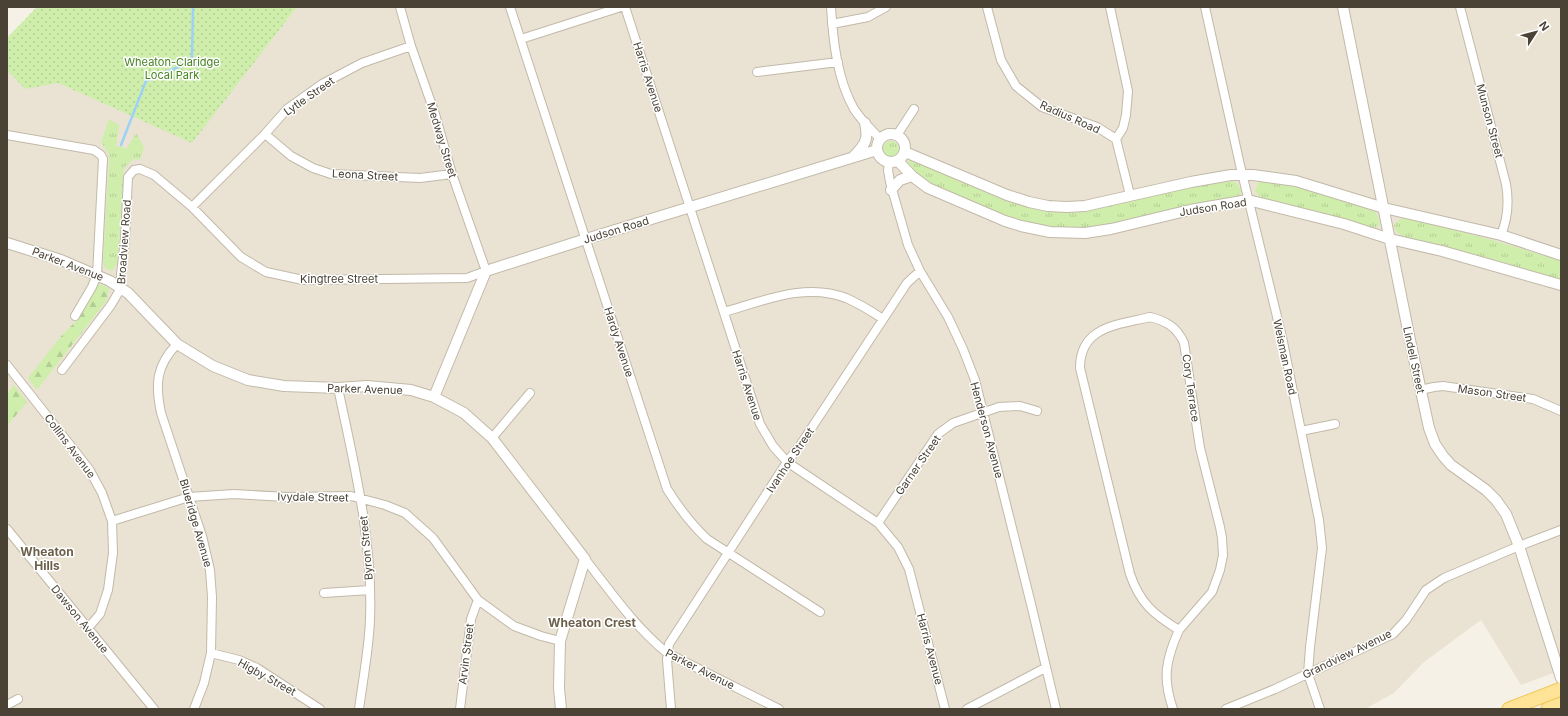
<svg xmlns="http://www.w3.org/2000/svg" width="1568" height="716" font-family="Inter,sans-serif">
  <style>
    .residential { fill: #eae3d4 }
    .grass { fill: url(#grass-tufts) }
    .forest { fill: url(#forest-firs) }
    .park { fill: url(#park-dots) }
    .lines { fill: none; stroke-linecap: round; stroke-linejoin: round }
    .stream { stroke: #9dd2f8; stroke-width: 2.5 }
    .minor-casing { stroke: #c2b9a8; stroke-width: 10 }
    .tertiary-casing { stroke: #c2b9a8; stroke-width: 12 }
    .primary-casing { stroke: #f1c659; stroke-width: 15 }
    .minor { stroke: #fff; stroke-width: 8 }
    .tertiary { stroke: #fff; stroke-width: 10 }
    .primary { stroke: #ffe396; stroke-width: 13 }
    .labels { text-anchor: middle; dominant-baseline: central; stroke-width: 3; stroke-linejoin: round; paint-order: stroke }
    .park-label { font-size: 11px; fill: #458221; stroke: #fff }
    .street-label { font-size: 11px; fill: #494235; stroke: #fff }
    .neighbourhood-label { font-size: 12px; font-weight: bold; fill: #6d604b; stroke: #fff }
  </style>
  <defs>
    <pattern id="grass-tufts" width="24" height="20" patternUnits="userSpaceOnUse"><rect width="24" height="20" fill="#cfeeab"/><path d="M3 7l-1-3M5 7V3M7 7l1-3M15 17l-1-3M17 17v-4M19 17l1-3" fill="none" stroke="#b3cd94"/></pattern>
    <pattern id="forest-firs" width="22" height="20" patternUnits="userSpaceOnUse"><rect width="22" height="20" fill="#cfeeab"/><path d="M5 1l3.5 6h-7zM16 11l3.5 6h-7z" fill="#b3cd94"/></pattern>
    <pattern id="park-dots" width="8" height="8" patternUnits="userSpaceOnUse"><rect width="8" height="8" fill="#cfeeab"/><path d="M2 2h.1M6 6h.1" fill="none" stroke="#b3cd94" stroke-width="1.8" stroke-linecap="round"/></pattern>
  </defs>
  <rect width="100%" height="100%" fill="#f5f1e7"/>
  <path class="residential" d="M297,7h94l10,2 2,-2h1158v663l-40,15 -40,-65 -57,42 -30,31 -29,16h-1358v-639l51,13 133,59z"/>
  <path class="grass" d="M109,119l10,6 -3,21 11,2 9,-15 8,14 -4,13 -7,-1 -9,9 -6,94 -6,9 -7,-3 -2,-8 6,-98v-8l-8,-12z
    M883 149a8 8 0 1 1 16 0a8 8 0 1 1-16 0Z
    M911,158l104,44 18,6 18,3 24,1 21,-4 84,-19 50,-9 7,3 4,7 -1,5 -3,3 -149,31 -17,1 -49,-7 -87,-36 -20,-14 -9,-10z
    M1262,181l34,6 70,19 11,8 3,10 -3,3 -6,1 -110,-29 -6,-8 3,-8z
    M1403,217l93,24 65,20v19l-155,-42c-6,-3 -11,-6 -12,-13z"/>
  <path class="forest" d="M99,284l10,4 -2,12 -70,90 -9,-12 34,-43 14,-14z
    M14,385l13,17 -20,24v-32z"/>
  <path class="park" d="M37,7h260l-105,136 -134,-60 -33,6 -18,-19v-32z"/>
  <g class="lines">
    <path class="stream" d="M121,145l25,-64 37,-16 9,-8 1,-50"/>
    <g class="minor-casing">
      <path id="minor" d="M510,7l157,482c12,19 24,35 40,50l113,73
        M625,7l135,417 13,22 14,16 91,61 20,24 11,22 36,140
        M831,7c2,33 6,72 23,102 7,11 17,20 26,30
        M987,7l14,53 15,26 26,21 55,20 19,12
        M1110,7l18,84 -2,24 -3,13 -7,11 14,56
        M1205,7l35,158 42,172 37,183 3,28 -12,99 -2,27 12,35
        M1460,7l46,177c3,17 2,34 -5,51
        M832,24l36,-7 18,-10
        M521,39l100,-32
        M757,72l81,-10
        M265,134l26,22 22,12 18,6 89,4 32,-4
        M7,135l87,15 7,5 2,4 -6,116 -5,12 -17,29
        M897,135l17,-26
        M889,163l-1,7 2,12 18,63 12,26 28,46 15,32 12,31 56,224 25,105
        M192,207l73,-73 22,-25 35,-25 40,-21 49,-17
        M724,312c39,-11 82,-30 122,-14 14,6 25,13 37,21
        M1150,317c16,4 27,10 34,26l16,105 20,79 2,11 1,17 -3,15 -8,22 -33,38c-26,-16 -39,-27 -49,-56l-50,-206c0,-42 38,-43 70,-51z
        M177,344c-21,22 -22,40 -16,69l41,123 8,34 2,27 -1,56 -7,30 -10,26
        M7,365l82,104 13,24 10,28 1,32 -5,37 -8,24 -12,14
        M62,370l49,-65 10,-17v-14l4,-35 3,-62 6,-7 6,-1 14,6 38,32 49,50 25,15 37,8 164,-2 19,-7 -34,-97 -17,-60 -24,-68 -11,-39
        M338,388c16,76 35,152 32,231 -1,30 -7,60 -11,90
        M1420,390l14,-3 9,-1 90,13 28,12
        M1301,431l34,-7
        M492,438l38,-45
        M112,521l77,-24 45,-3 53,3 64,-1 34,9 20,8 28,25 45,62 36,26 27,10 19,5
        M878,523l60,-89 15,-11 46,-16 21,-1 17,5
        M7,529l147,180
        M585,559c26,33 49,67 82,94l112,56
        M324,593l46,-3
        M211,653l28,7 18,8 63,41
        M7,705l11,-6
        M460,709l11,-90 7,-19
        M671,709l-4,-49 2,-16 118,-182 14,-18 106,-161 13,-12
        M967,709l78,-41
        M1173,709c-11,-31 -7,-50 6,-79
        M1226,709l49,-20 118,-55 13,-14 20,-30 18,-12 75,-32 42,-16"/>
    </g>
    <g class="tertiary-casing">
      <path id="tertiary" d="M1343,7l68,338 18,83 6,16 8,12 8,9 35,25 10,10 10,14 13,32 42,132
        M877 148a14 14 0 1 1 28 0a14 14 0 1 1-28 0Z
        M905,152l102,43 22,7 19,4 19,1 18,-1 106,-24 40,-7h22l43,6 88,27 117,27 60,20
        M854,156c11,-11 15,-17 11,-33
        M898,161l14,15 16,12 77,33 16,5 29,6 35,1 26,-4 79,-19 58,-10 96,24 46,15 52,12 119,34
        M891,190l9,-10 12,-4
        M7,243l54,17 49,21 18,12 49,51 36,22 35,14 36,6 54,2 29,-2 44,4 23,7 30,16 28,25 93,121 -25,82 -1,47 2,21
        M434,397l52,-126 100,-32 291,-89"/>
    </g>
    <g class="primary-casing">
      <path id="primary" d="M1509,709l52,-20
        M1548,709l13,-5"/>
    </g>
    <use href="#minor" class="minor"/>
    <use href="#tertiary" class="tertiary"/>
    <use href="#primary" class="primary"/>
  </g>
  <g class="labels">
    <g class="park-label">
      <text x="172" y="62">Wheaton-Claridge<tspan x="172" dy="13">Local Park</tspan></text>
    </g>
    <g class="street-label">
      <text transform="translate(648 77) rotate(72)">Harris Avenue</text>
      <text transform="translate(309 96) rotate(-35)">Lytle Street</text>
      <text transform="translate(1070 117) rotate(24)">Radius Road</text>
      <text transform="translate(1490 121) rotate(75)">Munson Street</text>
      <text transform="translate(442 140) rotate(73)">Medway Street</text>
      <text transform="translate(365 175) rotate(3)">Leona Street</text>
      <text transform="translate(1213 207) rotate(-9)">Judson Road</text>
      <text transform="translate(616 230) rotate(-17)">Judson Road</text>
      <text transform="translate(124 242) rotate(-86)">Broadview Road</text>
      <text transform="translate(68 264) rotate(21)">Parker Avenue</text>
      <text x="339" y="279">Kingtree Street</text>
      <text transform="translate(619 342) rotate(72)">Hardy Avenue</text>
      <text transform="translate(1285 357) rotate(78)">Weisman Road</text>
      <text transform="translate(1414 360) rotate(78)">Lindell Street</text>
      <text transform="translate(747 385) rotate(72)">Harris Avenue</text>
      <text transform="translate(1191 388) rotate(82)">Cory Terrace</text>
      <text transform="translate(365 389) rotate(2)">Parker Avenue</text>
      <text transform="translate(1492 393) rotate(8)">Mason Street</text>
      <text transform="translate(987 430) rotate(75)">Henderson Avenue</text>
      <text transform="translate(70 446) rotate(53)">Collins Avenue</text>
      <text transform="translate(790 460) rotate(-56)">Ivanhoe Street</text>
      <text transform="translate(918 465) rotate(-55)">Garner Street</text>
      <text transform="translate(313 497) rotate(1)">Ivydale Street</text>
      <text transform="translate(196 523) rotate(74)">Blueridge Avenue</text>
      <text transform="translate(366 548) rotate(-95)">Byron Street</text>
      <text transform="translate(80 619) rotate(51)">Dawson Avenue</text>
      <text transform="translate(930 649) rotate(75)">Harris Avenue</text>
      <text transform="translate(466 654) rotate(-83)">Arvin Street</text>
      <text transform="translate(1347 654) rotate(-26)">Grandview Avenue</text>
      <text transform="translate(700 669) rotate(27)">Parker Avenue</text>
      <text transform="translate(267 677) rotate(29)">Higby Street</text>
    </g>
    <g class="neighbourhood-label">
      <text x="47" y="551">Wheaton<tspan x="47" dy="14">Hills</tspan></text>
      <text x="592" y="622">Wheaton Crest</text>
    </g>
  </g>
  <rect width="1568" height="716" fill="none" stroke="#494235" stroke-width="16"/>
  <g transform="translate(1536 32) rotate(54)" stroke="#ffffff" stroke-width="3" paint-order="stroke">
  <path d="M0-3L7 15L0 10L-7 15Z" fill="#494235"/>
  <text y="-6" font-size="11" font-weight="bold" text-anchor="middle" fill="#494235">N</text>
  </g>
</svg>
